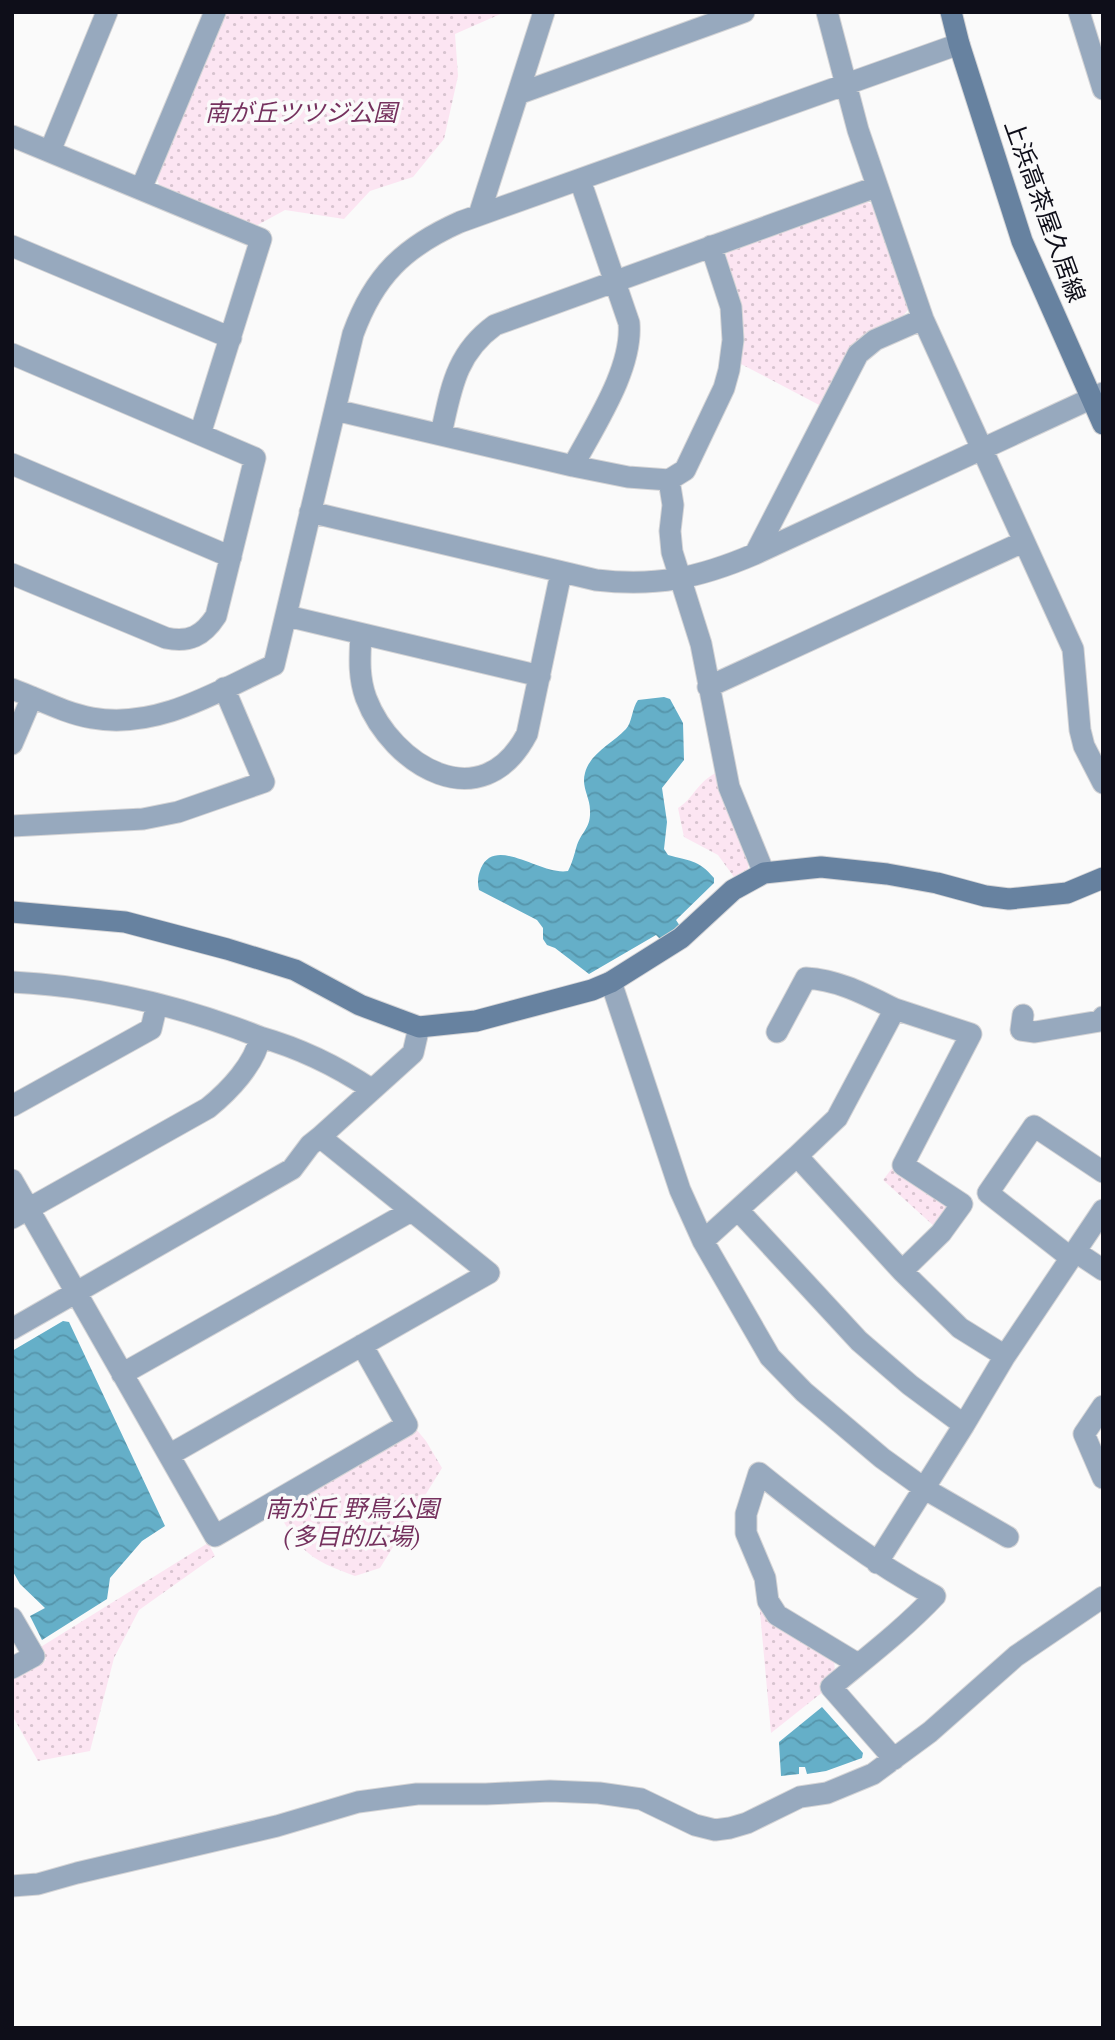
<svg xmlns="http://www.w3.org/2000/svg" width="1115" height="2040" font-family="'Source Serif 4','Noto Sans JP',serif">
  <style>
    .park { fill: url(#park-dots) }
    .water { fill: url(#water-waves) }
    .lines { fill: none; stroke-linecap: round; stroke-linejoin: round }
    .street-casing { stroke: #d4d4d6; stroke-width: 23 }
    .secondary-casing { stroke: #d4d4d6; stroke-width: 23 }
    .street { stroke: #97a9be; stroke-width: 21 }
    .secondary { stroke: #6782a0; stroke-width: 21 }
    .labels { text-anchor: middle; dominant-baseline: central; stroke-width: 7; stroke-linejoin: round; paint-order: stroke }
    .park-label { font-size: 24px; font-style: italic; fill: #75315e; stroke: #fafafa }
    .street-label { font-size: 24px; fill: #0e0e19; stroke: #fafafa }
  </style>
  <defs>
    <pattern id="park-dots" width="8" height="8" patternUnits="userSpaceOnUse" patternTransform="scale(1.75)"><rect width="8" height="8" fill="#fce5f2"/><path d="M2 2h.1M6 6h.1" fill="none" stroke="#d7c3cf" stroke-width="1.8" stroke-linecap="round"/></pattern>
    <pattern id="water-waves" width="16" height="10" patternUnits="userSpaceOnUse" patternTransform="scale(1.75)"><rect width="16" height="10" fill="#65afc8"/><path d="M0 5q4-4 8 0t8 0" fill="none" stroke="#5695ab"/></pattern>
  </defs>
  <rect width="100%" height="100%" fill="#fafafa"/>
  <path class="park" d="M225,12h280l-50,22 3,42 -14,63 -31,38 -43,14 -26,28 -59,-9 -31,17 -93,-37 -5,-14z
    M862,199l11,6 37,101c-8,19 -43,25 -58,40l-31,60 -82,-43 3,-47 -16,-61 3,-5z
    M716,773l33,87 -1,9 -14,8 -16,-22 -34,-18 -6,-29c17,-11 19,-26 38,-35z
    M893,1167l52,35 2,10 -12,15 -52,-47z
    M416,1429l10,12 16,27 -62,100 -25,8c-40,-15 -53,-21 -74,-59l26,-15 -3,-7z
    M208,1543l7,13 -76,54 -25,48 -24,93 -52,10 -26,-46v-37l34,-18 -7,-12z
    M759,1601l75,56 1,15 -16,13 5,6 -53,42z"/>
  <path class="water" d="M664,697l6,2 13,24 1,37 -22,28 5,34 -3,27 4,6c21,6 30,4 46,23v5l-38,37 4,6 -20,13 -4,-4 -67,39 -34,-26 -8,-3 -4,-6v-11l-6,-8 -58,-30c-2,-8 -1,-15 2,-22 15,-33 60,8 87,3 5,-10 6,-16 9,-26 5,-14 14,-17 13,-35 0,-13 -9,-23 -5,-37 5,-20 28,-30 41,-44 6,-6 6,-21 12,-29z
    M63,1321l6,1 96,204 -23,15 -32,37 -3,21 -65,41 -12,-24 15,-8 -25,-24 -8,-14v-219z
    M822,1707l41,46 -1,5 -36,13 -19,3 -2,-7h-6v7l-18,2 -2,-34z"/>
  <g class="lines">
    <g class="street-casing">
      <path id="street" d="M827,12l31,118 65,189 150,330 7,81 4,16 19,37
        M1079,12l24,77
        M518,94l226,-82
        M12,136l249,103 -61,195
        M50,151l57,-139
        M141,189l74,-177
        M479,215l65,-203
        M12,246l219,92
        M12,354l243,104 -39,158c-13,20 -27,27 -50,22l-154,-64
        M335,410l238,56 55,11 41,3 16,-10 39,-82 5,-18 4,-30 -2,-33 -20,-61
        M441,434c10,-44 14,-80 54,-109l381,-138
        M12,464l219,93
        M573,466c21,-40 60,-97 56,-143l-49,-143
        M669,480l4,25 -3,26 2,21 29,92 28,143 35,86
        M310,512l286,68c60,7 103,-2 159,-26l348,-161
        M755,554l103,-200 17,-14 48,-21
        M287,616l253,60
        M361,634c-1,22 -3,42 5,64 26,68 116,122 161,36l34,-161
        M708,687l315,-145
        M12,689c27,10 52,24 80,29 65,12 126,-27 182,-53l79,-331c21,-58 51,-87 107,-112l499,-178
        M12,744l20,-47
        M12,826l131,-7 35,-7 86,-30 -40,-94
        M12,982c85,4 169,24 248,55 -5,27 -31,54 -52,71l-196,110
        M611,982l69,208 23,51 67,116 34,35 78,66 43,31 83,48
        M895,1009l76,25 -68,131 59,39 -21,29 -39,38
        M1023,1015l-2,15 14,2 65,-11 3,-4
        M777,1032l29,-54c33,2 60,17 89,31l-58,109 -40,38
        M260,1037c39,11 78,30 111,52
        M12,1106l139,-77 6,-25
        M320,1137l93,-84 6,-26
        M12,1180l203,356 192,-111 -45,-80
        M738,1210l121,131 51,44 54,40
        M703,1241l94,-85 105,115 58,57 45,28
        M1076,1252l27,18
        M1071,1258l-83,-65 46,-67 69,46
        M12,1329l280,-160 18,-24 10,-8 169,136 -320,182
        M122,1374l289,-163
        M1103,1406l-19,28 19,44
        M877,1563l87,-138 41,-69 98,-146
        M12,1618l22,38 -22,12
        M858,1664l-81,-49 -9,-14 -3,-23 -19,-45v-19l13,-41c56,45 112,89 176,123 -31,33 -69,62 -104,91l63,72
        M12,1886l26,-2 39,-11 200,-47 81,-24 59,-8h69l64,-3 49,2 42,6 54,26 20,5 15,-2 17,-5 53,-26 27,-4 46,-19 57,-42 86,-76 87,-59"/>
    </g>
    <g class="secondary-casing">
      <path id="secondary" d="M951,12l8,32 63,197 81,183
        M12,912l113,10 102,27 68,21 65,35 59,22 57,-6 116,-31 19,-8 70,-44 52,-48 31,-17 57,-6 66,7 50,9 48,13 24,3 58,-6 36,-15"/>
    </g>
    <use href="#street" class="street"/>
    <use href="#secondary" class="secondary"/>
  </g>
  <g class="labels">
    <g class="park-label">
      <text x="301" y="112">南が丘ツツジ公園</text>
      <text x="352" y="1508">南が丘 野鳥公園<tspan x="352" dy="28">(多目的広場)</tspan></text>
    </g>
    <g class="street-label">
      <text transform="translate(1045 211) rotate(70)">上浜高茶屋久居線</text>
    </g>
  </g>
  <rect width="1115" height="2040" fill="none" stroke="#0e0e19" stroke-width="28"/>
</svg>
